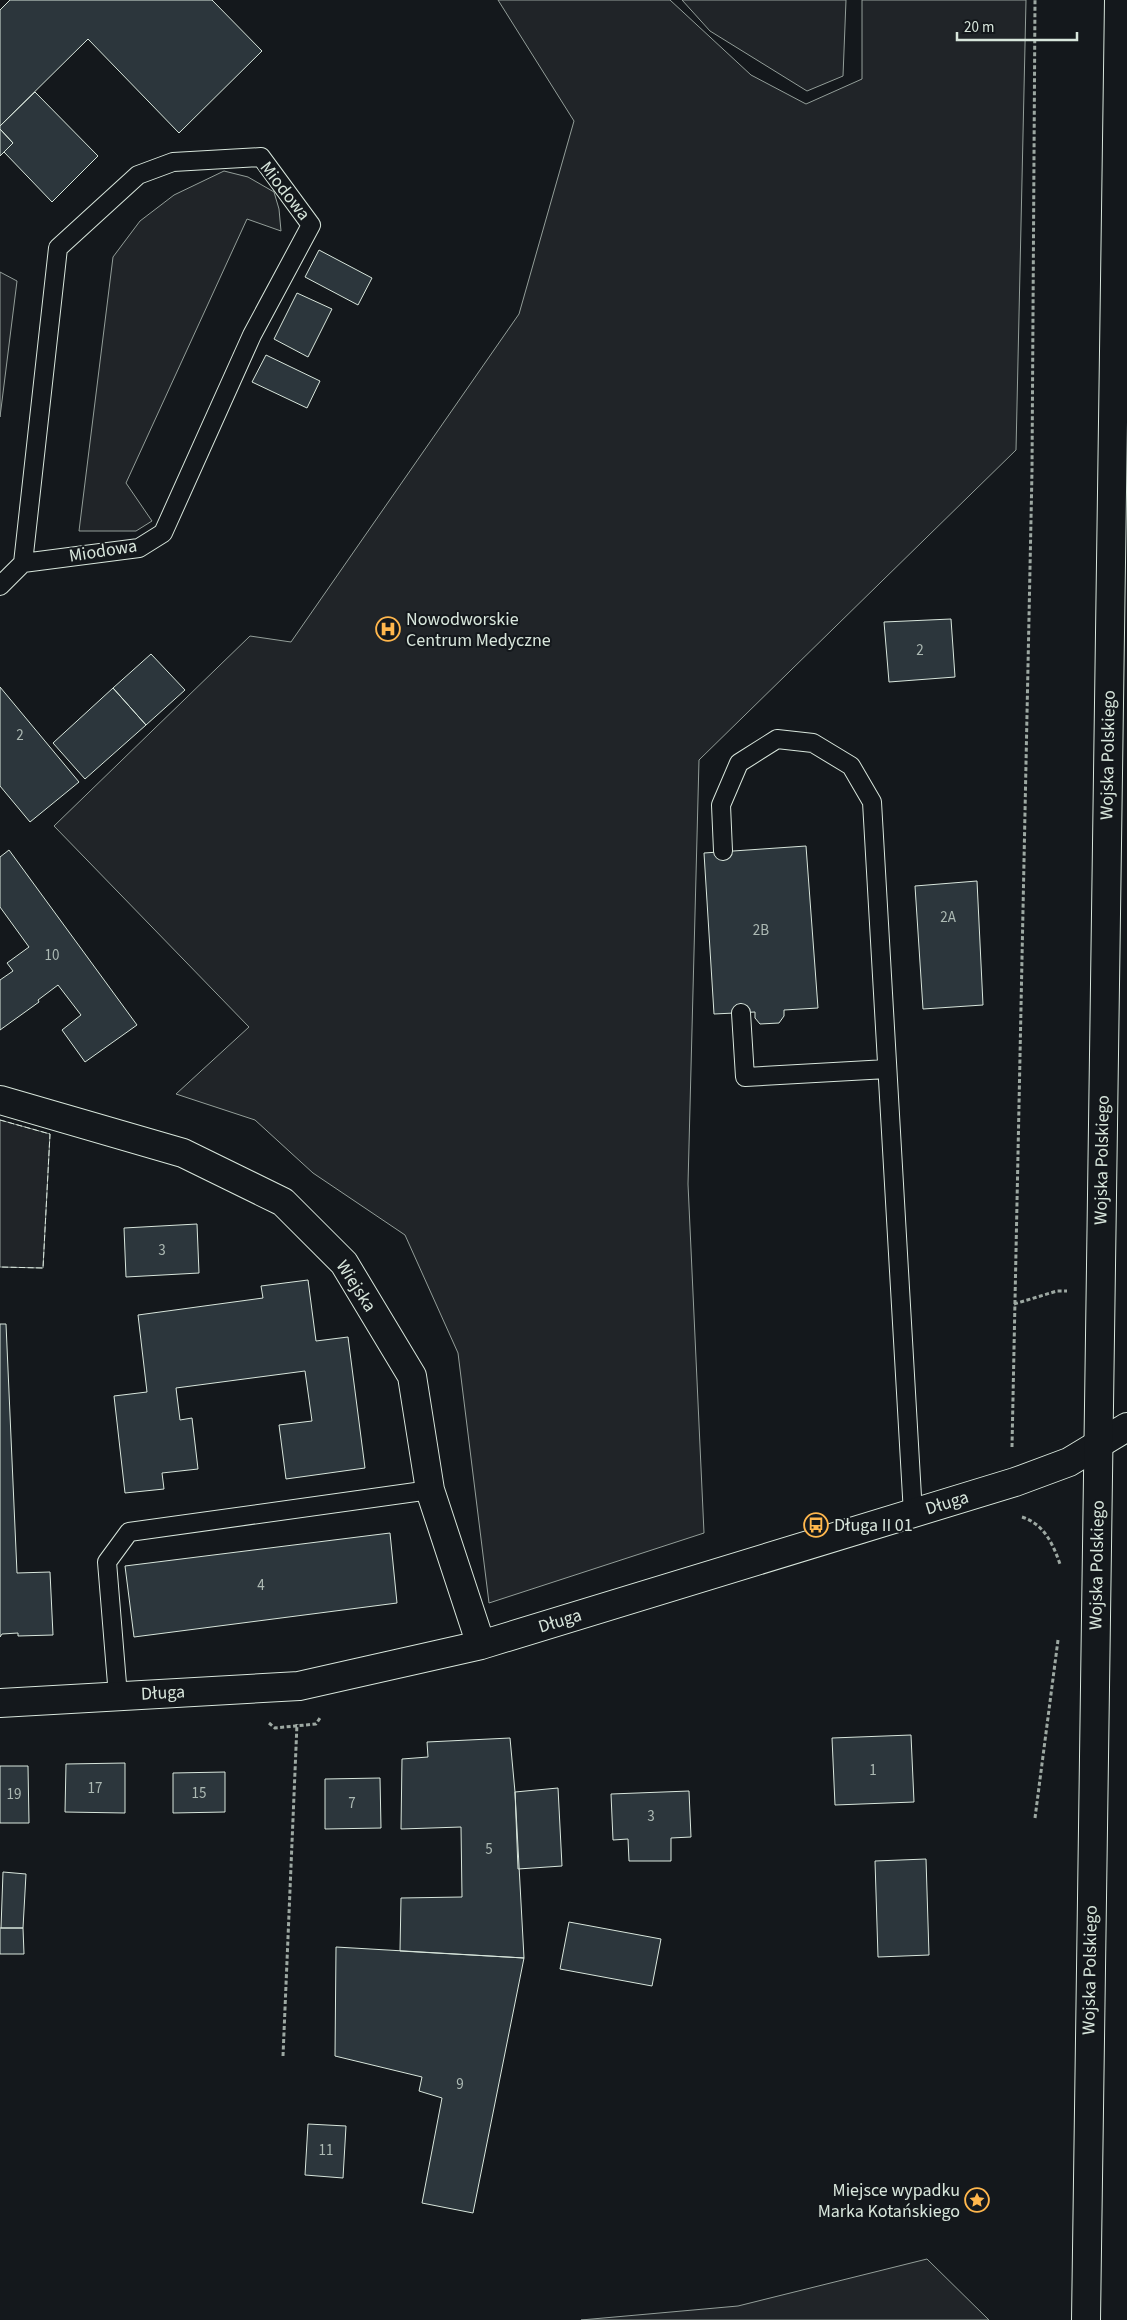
<svg xmlns="http://www.w3.org/2000/svg" width="1127" height="2320" font-family="'Source Sans 3',sans-serif">
  <style>
    .green { fill: #202428; stroke: #939e99 }
    .building { fill: #2c363c; stroke: #d8e6dc }
    .lines { fill: none; stroke-linecap: round; stroke-linejoin: round }
    .service-casing { stroke: #d8e6dc; stroke-width: 20 }
    .minor-casing { stroke: #d8e6dc; stroke-width: 30 }
    .secondary-casing { stroke: #d8e6dc; stroke-width: 30 }
    .path { stroke: #9da8a2; stroke-width: 3; stroke-dasharray: 4 2.5; stroke-linecap: butt }
    .service { stroke: #14181c; stroke-width: 18 }
    .minor { stroke: #14181c; stroke-width: 28 }
    .secondary { stroke: #14181c; stroke-width: 28 }
    .fence { stroke: #d8e6dc; stroke-width: 1; stroke-dasharray: 6 2.5; stroke-linecap: butt }
    .labels { text-anchor: middle; dominant-baseline: central; stroke-width: 4; stroke-linejoin: round; paint-order: stroke }
    .number-label { font-size: 15px; fill: #adbab4 }
    .street-label { font-size: 18px; fill: #d8e6dc; stroke: #14181c }
    .poi-label { font-size: 18px; fill: #d8e6dc; stroke: #14181c; text-anchor: start }
  </style>
  <rect width="100%" height="100%" fill="#14181c"/>
  <path class="green" d="M498,0h172l81,75 55,29 56,-25v-79h164l-10,450 -317,310 -11,424 16,349 -215,70 -31,-250 -53,-118 -92,-62 -58,-53 -79,-26 73,-67 -195,-201 196,-190 41,6 228,-328 55,-193z
    M682,0h164l-3,76 -36,15 -97,-60z
    M224,171l24,6 26,15 5,17 2,22 -34,-12 -121,264 26,38 -16,10h-57l34,-274 27,-36 34,-26z
    M0,272l17,9 -17,136z
    M0,1120l50,14 -7,134 -43,-1z
    M927,2259l62,61h-408l157,-14z"/>
  <path class="building" d="M10,0h202l50,51 -83,82 -91,-94 -88,87v-116z
    M35,92l63,64 -46,46 -48,-50 9,-9 -13,-14v-3z
    M0,129l13,14 -13,13z
    M319,250l53,28 -14,27 -53,-28z
    M297,293l35,16 -24,48 -34,-18z
    M266,355l54,26 -13,27 -55,-26z
    M951,619l4,58 -66,5 -5,-60z
    M151,654l34,36 -39,35 -33,-37z
    M0,687l79,95 -49,40 -30,-36z
    M113,688l33,37 -61,54 -32,-36z
    M806,846l12,162 -34,2v6l-5,7 -19,1 -5,-6v-6l-41,2 -10,-161z
    M9,850l128,175 -52,37 -23,-32 19,-15 -23,-30 -20,15 1,2 -39,28v-50l13,-9 -6,-8 22,-16 -29,-40v-50z
    M977,881l6,124 -60,4 -8,-123z
    M197,1224l2,49 -73,4 -2,-49z
    M308,1280l8,61 32,-4 17,131 -79,11 -7,-54 33,-4 -7,-50 -129,17 4,32 12,-2 6,51 -36,4 2,16 -39,4 -11,-97 33,-4 -9,-77 125,-17 -2,-12z
    M0,1324h6l11,249 33,-1 3,63 -35,1v-3l-16,1 -2,3z
    M390,1533l7,70 -263,34 -9,-71z
    M911,1735l3,67 -79,3 -3,-67z
    M510,1738l5,54 9,166 -124,-7 1,-53 61,-1 -1,-70 -60,2 1,-70 26,-2 -1,-15z
    M125,1763v50l-60,-1 1,-48z
    M0,1766h28l1,57h-29z
    M225,1772v40l-52,1v-40z
    M380,1778l1,50 -56,1v-50z
    M558,1788l4,78 -44,3 -3,-77z
    M689,1791l2,46 -20,1v23h-42l-1,-22 -15,1 -2,-46z
    M926,1859l3,96 -51,2 -3,-96z
    M3,1872l23,2 -3,54h-22z
    M569,1922l92,17 -9,47 -92,-17z
    M0,1928h23l1,26h-24z
    M336,1947l188,11 -51,255 -51,-10 20,-105 -23,-7 3,-14 -87,-21z
    M308,2124l38,2 -3,52 -38,-3z"/>
  <g class="lines">
    <g class="service-casing">
      <path id="service" d="M0,586l23,-23 116,-15 24,-15 89,-198 59,-110 -50,-68 -88,5 -35,13 -80,73 -35,315
        M723,851l-2,-46 18,-42 38,-24 36,4 38,23 21,36 41,712
        M741,1013l4,64 142,-8
        M118,1696l-11,-134 22,-30 301,-42"/>
    </g>
    <g class="minor-casing">
      <path id="minor" d="M0,1100l183,53 100,49 61,61 68,113 18,114 51,155
        M0,1703l299,-17 182,-41 534,-163 54,-20 58,-35"/>
    </g>
    <g class="secondary-casing">
      <path id="secondary" d="M1086,2320l33,-2320"/>
    </g>
    <path class="path" d="M1014,1304l43,-13h10
      M1012,1447l20,-976 3,-471
      M1022,1517c22,7 31,27 38,47
      M269,1723l6,5 41,-4 4,-6
      M1035,1818l23,-178
      M283,2056l14,-332"/>
    <use href="#service" class="service"/>
    <use href="#minor" class="minor"/>
    <use href="#secondary" class="secondary"/>
    <path class="fence" d="M0,1120l50,14 -7,134 -43,-1"/>
  </g>
  <defs>
    <g id="hospital-ring" transform="scale(1.25)"><circle r="9.5" fill="#14181c" stroke="#ffb74d" stroke-width="1.5"/><path d="M-5-5h3v3.5h4V-5h3V5h-3V1.5h-4V5h-3Z" fill="#ffb74d"/></g>
    <g id="bus-ring" transform="scale(1.25)"><circle r="9.5" fill="#14181c" stroke="#ffb74d" stroke-width="1.5"/><path d="M-5-6H5V4H4V6H2V4H-2V6H-4V4H-5ZM-3.5-4V0h7V-4ZM-3.5 1.2v1.5H-2V1.2ZM2 1.2v1.5H3.5V1.2Z" fill="#ffb74d"/></g>
    <g id="sight-ring" transform="scale(1.25)"><circle r="9.5" fill="#14181c" stroke="#ffb74d" stroke-width="1.5"/><path d="M0-6L1.8-2.2L6-1.7L2.9 1.2L3.7 5.4L0 3.3L-3.7 5.4L-2.9 1.2L-6-1.7L-1.8-2.2Z" fill="#ffb74d"/></g>
  </defs>
  <g fill-rule="evenodd">
    <use href="#hospital-ring" x="388" y="629"/>
    <use href="#bus-ring" x="816" y="1525"/>
    <use href="#sight-ring" x="977" y="2200"/>
  </g>
  <g class="labels">
    <g class="number-label">
      <text x="920" y="650">2</text>
      <text x="20" y="735">2</text>
      <text x="948" y="917">2A</text>
      <text x="761" y="930">2B</text>
      <text x="52" y="955">10</text>
      <text x="162" y="1250">3</text>
      <text x="261" y="1585">4</text>
      <text x="873" y="1770">1</text>
      <text x="95" y="1788">17</text>
      <text x="199" y="1793">15</text>
      <text x="14" y="1794">19</text>
      <text x="352" y="1803">7</text>
      <text x="651" y="1816">3</text>
      <text x="489" y="1849">5</text>
      <text x="460" y="2084">9</text>
      <text x="326" y="2150">11</text>
    </g>
    <g class="street-label">
      <text transform="translate(285 191) rotate(52)">Miodowa</text>
      <text transform="translate(103 551) rotate(-9)">Miodowa</text>
      <text transform="translate(1108 755) rotate(-89)">Wojska Polskiego</text>
      <text transform="translate(1102 1160) rotate(-89)">Wojska Polskiego</text>
      <text transform="translate(356 1286) rotate(57)">Wiejska</text>
      <text transform="translate(947 1503) rotate(-17)">Długa</text>
      <text transform="translate(1097 1565) rotate(-89)">Wojska Polskiego</text>
      <text transform="translate(560 1621) rotate(-17)">Długa</text>
      <text transform="translate(163 1693) rotate(-3)">Długa</text>
      <text transform="translate(1090 1970) rotate(-89)">Wojska Polskiego</text>
    </g>
    <g class="poi-label">
      <text x="406" y="619">Nowodworskie<tspan x="406" dy="21">Centrum Medyczne</tspan></text>
      <text x="834" y="1525">Długa II 01</text>
      <text x="960" y="2190" text-anchor="end">Miejsce wypadku<tspan x="960" dy="21">Marka Kotańskiego</tspan></text>
    </g>
  </g>
  <path d="M957 32v8h120v-8" fill="none" stroke="#d8e6dc" stroke-width="2.5"/>
  <text x="964" y="32" font-size="15" fill="#d8e6dc" stroke="#14181c" stroke-width="4" paint-order="stroke">20 m</text>
</svg>
